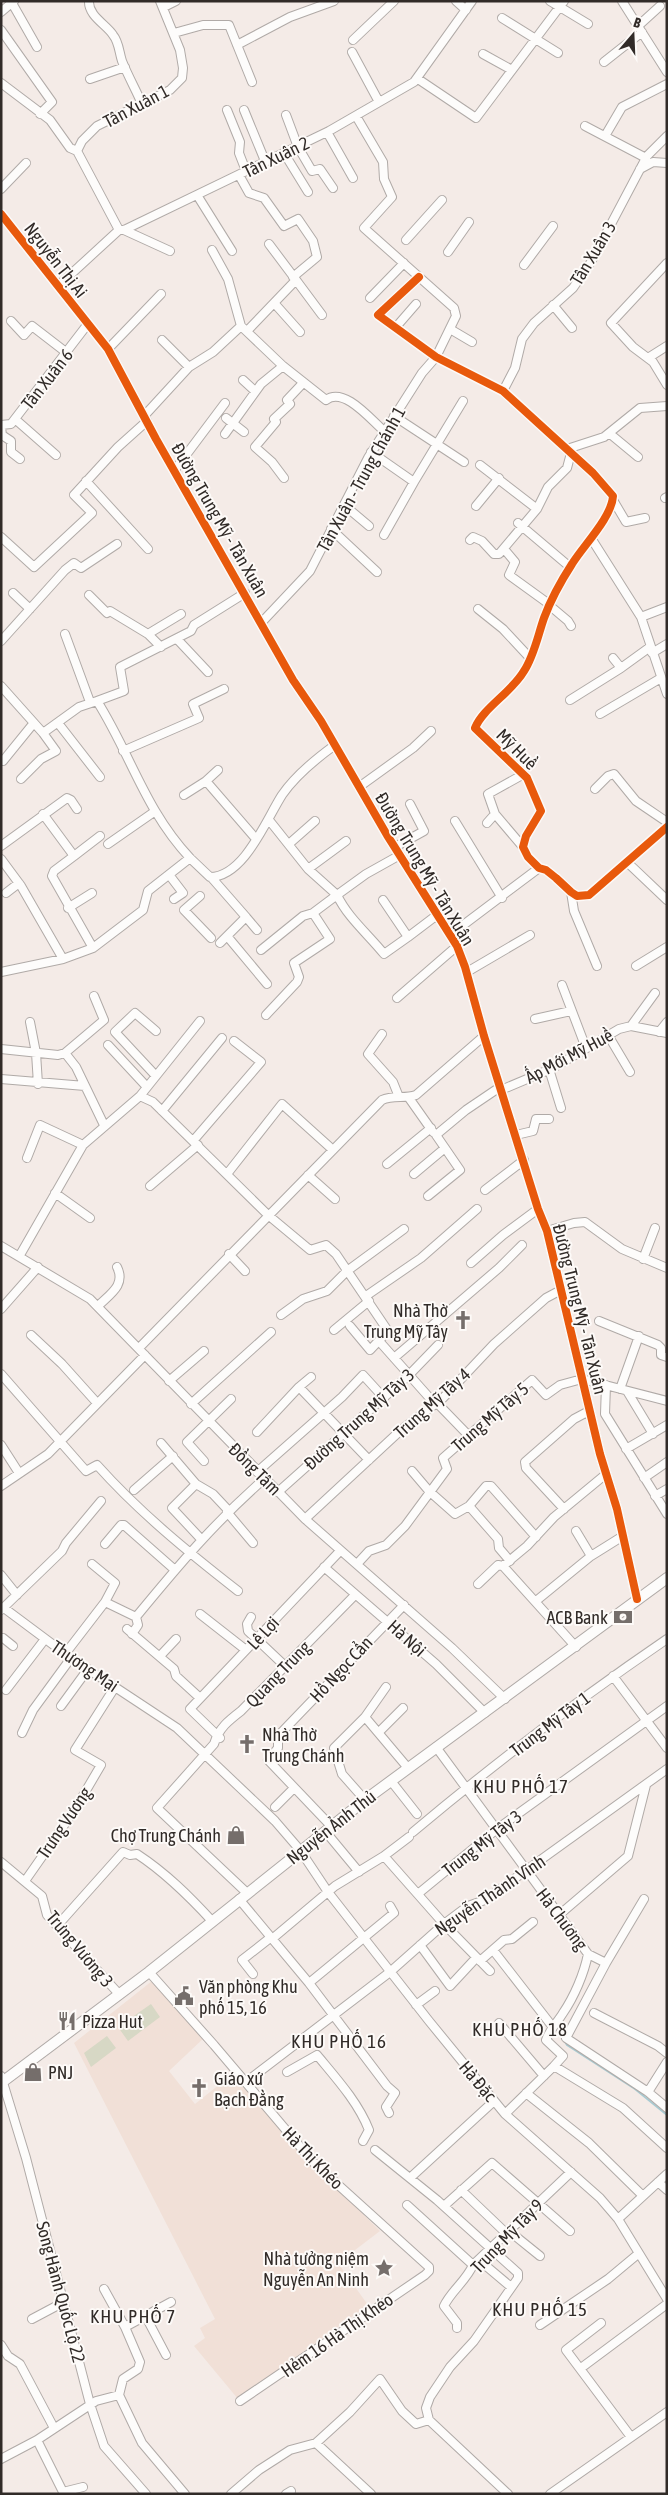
<svg xmlns="http://www.w3.org/2000/svg" width="668" height="2495" font-family="'Asap Condensed',sans-serif">
  <style>
    .built { fill: #f1e0d7 }
    .green { fill: #d7d8c5 }
    .lines { fill: none; stroke-linecap: round; stroke-linejoin: round }
    .stream { stroke: #a8cad1; stroke-width: 2 }
    .minor-casing { stroke: #b0aaa7; stroke-width: 10 }
    .major-casing { stroke: #b0aaa7; stroke-width: 12 }
    .minor { stroke: #fdfcfb; stroke-width: 8 }
    .major { stroke: #fdfcfb; stroke-width: 10 }
    .cycleway-casing { stroke: #fdfaf8; stroke-width: 11 }
    .cycleway { stroke: #e8590c; stroke-width: 8 }
    .labels { text-anchor: middle; dominant-baseline: central; stroke-width: 4; stroke-linejoin: round; paint-order: stroke }
    .street-label { font-size: 18px; fill: #312b28; stroke: #fdfaf8 }
    .poi-label { font-size: 18px; fill: #312b28; stroke: #fdfaf8; text-anchor: start }
    .neighbourhood-label { font-size: 19px; letter-spacing: 1px; fill: #312b28; stroke: #fdfaf8 }
  </style>
  <rect width="100%" height="100%" fill="#f4ebe7"/>
  <path class="built" d="M152,1981l53,56 -36,34 26,33 40,-32 72,87 73,72 -42,32 30,42 -130,94 -44,-53 11,-8 -5,-10 15,-9 -141,-276z"/>
  <path class="green" d="M151,2004l9,13 -32,24 -10,-14z
    M107,2036l9,12 -25,19 -7,-14z"/>
  <g class="lines">
    <path class="stream" d="M564,2040l3,5 68,44 32,26"/>
    <g class="minor-casing">
      <path id="minor" d="M89,1c-1,15 18,24 24,34 6,7 6,17 9,26 6,15 14,29 20,43
        M456,1l10,9
        M550,1l38,23
        M622,1l45,71
        M12,3l25,44
        M164,7l12,-6
        M1,12l13,-11
        M502,18l56,35
        M638,26l22,-20
        M1,30l51,72 -12,12
        M174,33l29,-8h26l23,57
        M353,40l41,-39
        M237,45l53,-28 44,-16
        M352,52l27,50
        M483,54l29,16
        M604,62l38,-30
        M90,79l35,-12
        M418,79l58,39 88,-117
        M1,83l49,37 20,28 7,3
        M227,110l13,32 -1,11 7,18
        M244,110l21,51
        M286,115l12,32 14,24 8,-2 13,19
        M585,126l61,32
        M327,132l26,46
        M605,136l17,-29 45,-23
        M284,153l24,39
        M640,169l13,-7 14,1
        M239,175l10,18 15,5 20,28 14,-7 15,22 4,16 -24,20
        M1,189l25,-26
        M197,195l35,56
        M1,214l107,135 48,90 137,241 28,41 66,114 70,111 8,21 19,69 54,173 9,22 53,223 17,55 20,90
        M119,230l-42,-79 5,-10 15,-15 73,-36 12,-12 1,-10 -3,-18 -20,-49
        M124,230l46,21
        M406,240l36,-40
        M448,252l21,-30
        M667,263l-56,60 22,24 20,15 14,23
        M524,265l29,-39
        M419,277l-41,38 58,42 67,34 90,82 20,23c-1,21 -30,50 -41,68 -11,17 -21,35 -28,54 -6,17 -10,38 -20,53 -12,21 -41,37 -49,57l52,50 14,33 -15,25 -3,11 5,10 11,11 7,2 10,8 15,14 6,4 12,-1 78,-68
        M296,280l26,35
        M58,286l61,-56h5l205,-99 85,-49 58,-81
        M370,298l34,-35
        M275,304l25,28
        M553,305l19,23
        M11,321l13,14 8,-9 35,27
        M241,326l42,40 43,34c18,-14 45,20 58,31
        M396,327l20,-23
        M450,329l22,13
        M248,330l48,-50 -27,-36
        M162,340l27,27
        M108,349l53,-55
        M648,358l19,-12
        M243,380l12,11
        M503,391l12,-23 7,-29 12,-16 39,-35 18,-26 56,-106 20,-20
        M144,416l45,-49 24,-15 28,-26 -13,-47 -16,-29
        M394,416l70,46
        M226,418l18,14
        M15,419l41,36
        M1,425l10,-1 76,-99
        M1,427l1,8 9,6v11l9,7
        M609,433l29,24
        M225,434l36,-50 22,-18
        M567,449l37,-12 36,-29 27,-2
        M371,452l43,30 49,-81
        M480,465l57,44 11,-22 19,-19 4,-15
        M174,471l51,-68
        M284,478l-12,-16 -17,-15 21,-25 -2,-3 16,-15 -3,-4 16,-17
        M86,481l62,68
        M665,498l2,-1
        M613,500l13,22 19,-4
        M344,505l25,21
        M476,506l23,-28
        M518,523l52,44
        M331,529l46,43
        M384,535l30,-53
        M1,537l33,30 58,-54 -18,-18 44,-48 29,-26
        M591,538l50,79 26,77
        M470,540l3,-3 9,4 12,13h5l38,-45
        M504,549l11,13 -6,13 40,29
        M13,593l17,16
        M89,595l18,18 3,-2 38,23 13,13
        M549,605l19,16 3,5
        M478,609l25,20 27,29
        M641,617l26,-10
        M261,623l49,-52 58,-113 54,-85 14,-16 20,-41 -2,-8 -90,-80 28,-31 -8,-18 -1,-17 -27,-46
        M65,634l25,68
        M148,634l33,-20
        M177,639l31,33
        M1,641l64,-71 9,-7 7,5 36,-24
        M652,653l15,-9
        M613,658l8,10 29,-21
        M1,686l42,47 36,-26 18,-6c34,54 48,109 93,157
        M570,700l51,-32
        M97,701l27,-10 -4,-24 71,-36 3,-6 51,-32
        M600,714l61,-36
        M58,723l42,54
        M123,751l76,-33 -6,-14 31,-15
        M3,761l30,-37
        M21,779l20,-20 15,-8 -13,-18
        M206,781l12,-11
        M359,787l54,-39 18,-17
        M595,789l13,-13 6,-2 22,27 31,21
        M184,795l22,-14 50,58
        M43,814l31,42 26,-20
        M495,814l28,33
        M269,820l39,49 29,26 29,-21 34,-19
        M455,821l47,77
        M487,823l8,-9 -7,-20 36,-20
        M290,843l25,-22
        M108,844l46,-32
        M1,846l66,-48 4,2 6,9
        M395,847l29,-16 -14,-27
        M74,856l-20,15 -2,5 41,72
        M1,859l20,27 42,73
        M627,862l40,38
        M308,869l38,-28
        M170,876l13,17 -9,6
        M211,877l35,40 -19,19 40,48
        M571,892l3,19 23,55
        M6,893l13,-10
        M200,896l-16,14 27,28
        M68,908l24,-15
        M246,917l11,13
        M450,935l89,-67
        M408,937l29,-22
        M220,943l7,-7
        M261,950l42,-34 10,-3
        M636,966l31,-19
        M1,972l62,-13 30,-11 50,-38 5,-19 42,-33 20,19c34,0 56,-57 72,-82 13,-19 35,-37 53,-50
        M467,972l63,-37
        M562,985l24,63
        M397,998l60,-52
        M266,1015l31,-33 2,-5 -5,-14 36,-24 -17,-26 24,-18c11,23 31,39 47,59l24,-17 -25,-37
        M535,1019l36,-8
        M30,1022l6,31 2,31
        M631,1026l24,-33
        M659,1032l8,-10
        M382,1034l-14,20 25,28 6,15
        M608,1035l22,37
        M108,1045l39,42
        M1,1049l57,6 7,-2 11,14 28,58
        M65,1053l39,-33 -10,-24
        M549,1069l12,39
        M156,1076l-41,-44 20,-19 21,18
        M1,1079l84,7
        M501,1090l52,-22 66,-39 12,-3 36,7
        M140,1096l60,-75
        M409,1098l24,34
        M162,1111l60,-73
        M516,1135l17,-4 3,-12h13
        M193,1141l68,-79 -27,-21
        M27,1158l13,-33 43,20
        M387,1164l44,-36
        M227,1174l55,-70 51,46
        M414,1174l31,-26
        M308,1175l27,24
        M150,1186l48,-41
        M485,1190l39,-30
        M55,1193l35,25
        M428,1196l32,-26 -24,-35 30,-25 34,-23
        M547,1231l27,-8 11,-1 37,27 45,19
        M1,1246l89,53 215,220 147,129 53,51
        M229,1254l16,17
        M20,1255l63,-110 57,-49 13,6 115,113 42,35 16,-5 10,9 52,77 -18,19 -20,-24
        M643,1259l12,-31
        M471,1263l32,-28 35,-26
        M366,1296l55,-38 56,-49
        M98,1306c12,-12 28,-21 19,-39
        M1,1309l37,-42
        M281,1315l22,-16 24,-8 20,-20 57,-42
        M599,1321l59,24 3,3v7l6,2
        M334,1330l35,-29
        M31,1335l31,29 35,39
        M379,1341l56,63
        M139,1348l243,-248c11,-5 23,-1 34,-5l68,-59
        M394,1358l105,-90 23,-23
        M1,1374l85,97 11,-6c42,47 91,87 141,126
        M169,1381l35,-30
        M606,1385l-1,29 62,100
        M299,1387l12,-10
        M620,1389l19,-53
        M627,1391l26,43
        M437,1403l32,33
        M191,1404l80,-72
        M257,1432l42,-45 70,73
        M161,1443l35,41 17,10 15,16
        M1,1445l18,28
        M626,1449l41,-24
        M204,1461l-17,-19 44,-43
        M412,1471l17,20 26,23 14,-8 17,-20h5l45,51
        M257,1472l85,-75 21,-22 21,23
        M644,1478l23,-16
        M196,1484l-24,24 29,31
        M1,1486l47,-32 97,-99
        M134,1490l39,-34
        M278,1492l131,-117 29,-30
        M655,1496l12,-7
        M469,1506l29,33 1,9 11,13
        M564,1509l-38,-41 -1,-6 49,-43 15,-8
        M227,1512l26,31
        M305,1519l96,-89 42,-32 51,-54 52,-46 15,-8
        M105,1544l16,-19h3l51,45
        M591,1556l32,-20
        M92,1564l23,19 -10,19
        M357,1564l12,-13 17,-6 19,-19 42,-57 -4,-11 89,-78 14,15 14,-10 22,-6 85,22
        M324,1567l112,97 49,49
        M1,1575l16,20
        M478,1584l20,-19 5,1
        M536,1601l55,-45 -15,-25
        M4,1608l67,50 106,70 98,93 25,29 28,42 101,129 76,93 95,84 18,21 49,80
        M1,1610l61,-59 4,-8 35,-42
        M200,1614l46,36
        M251,1617l-4,7 1,7 37,35
        M127,1629l47,40 2,7 24,22
        M132,1634l6,-9 -2,-8
        M3,1638l10,8
        M576,1647l-73,-81 24,-20 27,-29 52,-43
        M65,1654l40,-52 31,15c42,-51 78,-94 128,-138
        M160,1656l16,-17
        M613,1676l54,72
        M6,1690l39,-51
        M61,1706l27,-37
        M365,1717l21,-30
        M379,1732l24,-24
        M22,1733l11,-23 38,-52
        M220,1738l-30,-29 150,-158
        M436,1747l152,207 18,9
        M391,1781l26,33
        M365,1800l-23,-26 -8,-26 31,-31 43,51
        M275,1807l19,-19
        M331,1826l-63,-66 10,-12v-12l126,-131
        M325,1831l34,41
        M413,1832c81,-68 166,-133 254,-193
        M384,1856l60,68 46,47
        M1,1862l41,34 5,19 72,79
        M25,1881l49,-70 27,-46 -26,-15 40,-63
        M247,1893l-90,-85 57,-64c5,-16 14,-23 27,-33l114,-116
        M419,1893l78,-64 170,-123
        M239,1899l70,84 78,103 8,7 -9,14 3,6
        M644,1899l-38,64 -40,75 82,54 19,16
        M559,1915l69,-59 18,-71
        M57,1926l66,-74 7,3 7,-1c29,19 52,42 75,67
        M272,1939l63,-53 49,-30 25,-19
        M420,1945l30,41 26,-28
        M493,1950l59,76
        M480,1961l24,-21 8,-1 21,-17
        M149,1972l65,73 100,118 115,104v4l-4,4 -185,126
        M253,1974l-11,-14 28,-22
        M309,1983l85,-70 -4,-7
        M416,2005l19,-14
        M594,2013l64,33 9,7
        M499,2023l45,53
        M554,2066l9,-10 -17,-16c4,-11 11,-17 17,-27 11,-16 21,-39 25,-59
        M287,2072l30,-17c19,23 41,47 52,75l-6,11
        M1,2076l25,82 64,246 14,42 42,48
        M246,2082l144,-110 54,-48 24,-18 17,-6 182,-131
        M648,2092l19,-30
        M526,2093l63,50 54,53
        M505,2114l49,-48 69,42 44,40
        M375,2150l62,50 81,73v5l-44,63 -24,26 -20,30 -4,11 3,12
        M410,2178l84,-77
        M658,2182l9,8
        M461,2190l46,44
        M407,2205l66,60
        M444,2206l48,-43 78,68
        M618,2219l49,-45
        M509,2231l31,25
        M479,2260l32,27
        M104,2289l21,38 15,35 -2,7 -15,10 -4,16
        M146,2317l20,38
        M32,2319l32,-17
        M601,2323l-35,27 65,87
        M540,2325l68,-46 30,-25
        M125,2327l46,-25
        M457,2328v-5l-13,-17c7,-15 22,-25 29,-41l98,-93
        M1,2345l7,11 12,8 34,64
        M581,2368l86,-64
        M429,2420l79,74
        M37,2440l26,52 20,-5
        M316,2443l34,-31 30,-33 22,32 14,13 13,-4
        M1,2459l36,-19 59,-39 23,-6 23,48 43,51
        M231,2494l28,-24 31,-20 26,-7 55,51
        M286,2494l5,-3
        M550,2494l117,-82"/>
    </g>
    <g class="major-casing">
      <path id="major" d="M1,2083l148,-111 216,-172 302,-222"/>
    </g>
    <use href="#minor" class="minor"/>
    <use href="#major" class="major"/>
    <g class="cycleway-casing">
      <path id="cycleway" d="M1,214l107,135 48,90 137,241 28,41 66,114 70,111 8,21 19,69 54,173 9,22 53,223 17,55 20,90
        M419,277l-41,38 58,42 67,34 90,82 20,23c-1,21 -30,50 -41,68 -11,17 -21,35 -28,54 -6,17 -10,38 -20,53 -12,21 -41,37 -49,57l52,50 14,33 -15,25 -3,11 5,10 11,11 7,2 10,8 15,14 6,4 12,-1 78,-68"/>
    </g>
    <use href="#cycleway" class="cycleway"/>
  </g>
  <defs>
    <g id="church-bare" transform="scale(1.5)"><path d="M-1.2-6h2.4v3.5h3.3v2.4h-3.3V6h-2.4V-.1h-3.3v-2.4h3.3Z" fill="#756e6b" stroke="#fdfaf8" stroke-width="2.5" paint-order="stroke"/></g>
    <g id="bank-bare" transform="scale(1.5)"><path d="M-6-4H6V4H-6ZM0-2.3a2.3 2.3 0 1 0 0 4.6a2.3 2.3 0 1 0 0-4.6Z" fill="#756e6b" stroke="#fdfaf8" stroke-width="2.5" paint-order="stroke"/></g>
    <g id="shop-bare" transform="scale(1.5)"><path d="M-5-2.5h2.3a2.7 3.5 0 0 1 5.4 0H5L5.5 6h-11ZM-1.5-2.5h3a1.5 2.3 0 0 0-3 0Z" fill="#756e6b" stroke="#fdfaf8" stroke-width="2.5" paint-order="stroke"/></g>
    <g id="civic-bare" transform="scale(1.5)"><path d="M-.6-6.5H3V-4.5H.6V-3L4-1V1h2V6H-6V1h2V-1L-.6-3ZM-1.2 2.5V6h2.4V2.5Z" fill="#756e6b" stroke="#fdfaf8" stroke-width="2.5" paint-order="stroke"/></g>
    <g id="restaurant-bare" transform="scale(1.5)"><path d="M-5-6h1v4h1v-4h1v4h1v-4h1v5L-1.5 .5V6h-2V.5L-5-1ZM5-6V6H3V1.5H1.5Q1.5-4 5-6Z" fill="#756e6b" stroke="#fdfaf8" stroke-width="2.5" paint-order="stroke"/></g>
    <g id="sight-bare" transform="scale(1.5)"><path d="M0-6L1.8-2.2L6-1.7L2.9 1.2L3.7 5.4L0 3.3L-3.7 5.4L-2.9 1.2L-6-1.7L-1.8-2.2Z" fill="#756e6b" stroke="#fdfaf8" stroke-width="2.5" paint-order="stroke"/></g>
  </defs>
  <g fill-rule="evenodd">
    <use href="#church-bare" x="463" y="1320"/>
    <use href="#bank-bare" x="623" y="1617"/>
    <use href="#church-bare" x="247" y="1744"/>
    <use href="#shop-bare" x="236" y="1835"/>
    <use href="#civic-bare" x="184" y="1996"/>
    <use href="#restaurant-bare" x="67" y="2021"/>
    <use href="#shop-bare" x="33" y="2072"/>
    <use href="#church-bare" x="199" y="2088"/>
    <use href="#sight-bare" x="384" y="2268"/>
  </g>
  <g class="labels">
    <g class="street-label">
      <text transform="translate(136 106) rotate(-28)">Tân Xuân 1</text>
      <text transform="translate(276 157) rotate(-26)">Tân Xuân 2</text>
      <text transform="translate(593 253) rotate(-59)">Tân Xuân 3</text>
      <text transform="translate(56 260) rotate(52)">Nguyễn Thị Ai</text>
      <text transform="translate(47 379) rotate(-52)">Tân Xuân 6</text>
      <text transform="translate(361 479) rotate(-61)">Tân Xuân - Trung Chánh 1</text>
      <text transform="translate(220 520) rotate(60)">Đường Trung Mỹ - Tân Xuân</text>
      <text transform="translate(517 749) rotate(45)">Mỹ Huề</text>
      <text transform="translate(425 869) rotate(59)">Đường Trung Mỹ - Tân Xuân</text>
      <text transform="translate(569 1056) rotate(-28)">Ấp Mới Mỹ Huề</text>
      <text transform="translate(580 1309) rotate(76)">Đường Trung Mỹ - Tân Xuân</text>
      <text transform="translate(432 1403) rotate(-42)">Trung Mỹ Tây 4</text>
      <text transform="translate(490 1417) rotate(-41)">Trung Mỹ Tây 5</text>
      <text transform="translate(359 1419) rotate(-42)">Đường Trung Mỹ Tây 3</text>
      <text transform="translate(255 1469) rotate(45)">Đồng Tâm</text>
      <text transform="translate(263 1633) rotate(-47)">Lê Lợi</text>
      <text transform="translate(407 1638) rotate(42)">Hà Nội</text>
      <text transform="translate(85 1666) rotate(34)">Thương Mại</text>
      <text transform="translate(341 1669) rotate(-47)">Hồ Ngọc Cẩn</text>
      <text transform="translate(278 1674) rotate(-46)">Quang Trung</text>
      <text transform="translate(550 1724) rotate(-37)">Trung Mỹ Tây 1</text>
      <text transform="translate(64 1823) rotate(-56)">Trưng Vương</text>
      <text transform="translate(331 1827) rotate(-38)">Nguyễn Ảnh Thủ</text>
      <text transform="translate(482 1843) rotate(-38)">Trung Mỹ Tây 3</text>
      <text transform="translate(490 1895) rotate(-34)">Nguyễn Thành Vĩnh</text>
      <text transform="translate(562 1919) rotate(53)">Hà Chương</text>
      <text transform="translate(80 1949) rotate(50)">Trưng Vương 3</text>
      <text transform="translate(478 2081) rotate(50)">Hà Đặc</text>
      <text transform="translate(313 2158) rotate(46)">Hà Thị Khéo</text>
      <text transform="translate(507 2236) rotate(-46)">Trung Mỹ Tây 9</text>
      <text transform="translate(61 2292) rotate(75)">Song Hành Quốc Lộ 22</text>
      <text transform="translate(337 2335) rotate(-35)">Hẻm 16 Hà Thị Khéo</text>
    </g>
    <g class="poi-label">
      <text x="448" y="1310" text-anchor="end">Nhà Thờ<tspan x="448" dy="21">Trung Mỹ Tây</tspan></text>
      <text x="608" y="1617" text-anchor="end">ACB Bank</text>
      <text x="262" y="1734">Nhà Thờ<tspan x="262" dy="21">Trung Chánh</tspan></text>
      <text x="221" y="1835" text-anchor="end">Chợ Trung Chánh</text>
      <text x="199" y="1986">Văn phòng Khu<tspan x="199" dy="21">phố 15, 16</tspan></text>
      <text x="82" y="2021">Pizza Hut</text>
      <text x="48" y="2072">PNJ</text>
      <text x="214" y="2078">Giáo xứ<tspan x="214" dy="21">Bạch Đằng</tspan></text>
      <text x="369" y="2258" text-anchor="end">Nhà tưởng niệm<tspan x="369" dy="21">Nguyễn An Ninh</tspan></text>
    </g>
    <g class="neighbourhood-label">
      <text x="521" y="1786">KHU PHỐ 17</text>
      <text x="520" y="2029">KHU PHỐ 18</text>
      <text x="339" y="2041">KHU PHỐ 16</text>
      <text x="540" y="2309">KHU PHỐ 15</text>
      <text x="133" y="2316">KHU PHỐ 7</text>
    </g>
  </g>
  <rect width="668" height="2495" fill="none" stroke="#312b28" stroke-width="5"/>
  <g transform="translate(633 35) rotate(19)" stroke="#fdfaf8" stroke-width="4" paint-order="stroke">
  <path d="M0-4L9 19L0 12L-9 19Z" fill="#312b28"/>
  <text y="-8" font-size="14" font-weight="bold" text-anchor="middle" fill="#312b28">B</text>
  </g>
</svg>
